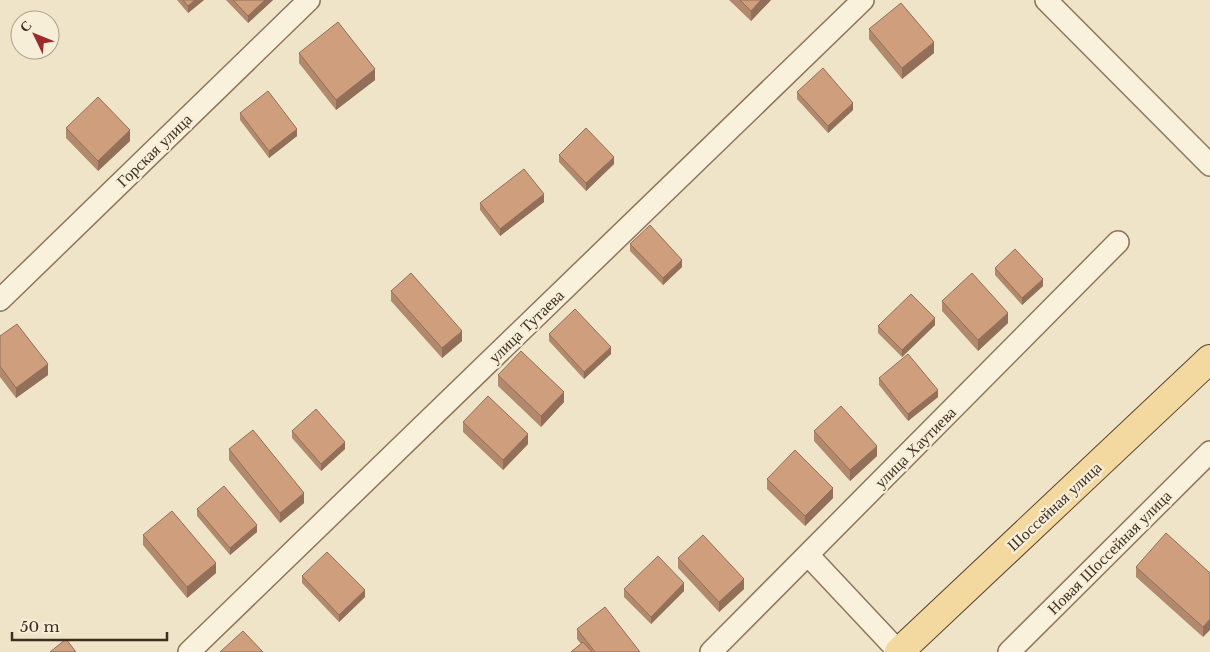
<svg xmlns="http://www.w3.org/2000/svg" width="1210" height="652" font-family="'Libre Baskerville',serif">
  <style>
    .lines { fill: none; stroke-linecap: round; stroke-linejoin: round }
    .minor-casing { stroke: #8d765c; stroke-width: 24 }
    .major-casing { stroke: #5b4430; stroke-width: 30 }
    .minor { stroke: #faf1dc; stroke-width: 21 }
    .major { stroke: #f3d9a0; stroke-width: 28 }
    .wall { fill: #b2896c }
    .shaded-wall { fill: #916f58 }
    .building { fill: #cf9f7d; stroke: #916f58 }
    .labels { text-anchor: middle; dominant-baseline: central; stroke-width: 4.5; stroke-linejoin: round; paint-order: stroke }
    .street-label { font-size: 16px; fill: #3d2e20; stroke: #f7eed8 }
  </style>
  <rect width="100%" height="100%" fill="#f0e4c8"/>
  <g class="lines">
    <g class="minor-casing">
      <path id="minor" d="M1046,0l164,165
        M0,300l309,-300
        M808,555l91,97
        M189,652l674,-652
        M711,652l407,-410
        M1009,652l201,-200"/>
    </g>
    <g class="major-casing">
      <path id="major" d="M899,652l311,-293"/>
    </g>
    <use href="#minor" class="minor"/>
    <use href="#major" class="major"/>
  </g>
  <path class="wall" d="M177,0h27l-16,13z
    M226,0h47l-25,23z
    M729,0h42l-20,21z
    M869,29l65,24 -32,26 -33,-40z
    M299,53l76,27 -39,30 -37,-47z
    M797,92l56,18 -25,23 -31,-34z
    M240,113l57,23 -28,22 -29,-38z
    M66,128l64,13 -32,30 -32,-33z
    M559,155l55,9 -28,27 -27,-29z
    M544,202l-44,34 -20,-26v-7z
    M630,244l52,23 -19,18 -33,-34z
    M995,268l48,18 -21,19 -27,-30z
    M391,291l71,50 -20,17 -51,-57z
    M942,301l66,22 -30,28 -36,-40z
    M935,325l-33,32 -24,-24v-7z
    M549,334l62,20 -27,25 -35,-38z
    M0,336l48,39 -32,23 -16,-21z
    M498,375l66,27 -23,25 -43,-41z
    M879,378l59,19 -30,24 -29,-36z
    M463,422l65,22 -25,26 -40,-38z
    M292,431l53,18 -24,22 -29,-33z
    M814,431l63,25 -27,25 -36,-40z
    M229,449l75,54 -24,20 -51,-63z
    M767,479l66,19 -28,28 -38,-37z
    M197,509l60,23 -27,23 -33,-39z
    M143,535l73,38 -29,25 -44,-53z
    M678,558l66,31 -25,23 -41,-44z
    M1136,567l74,6 -7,64 -67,-60z
    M302,576l63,21 -26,25 -37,-39z
    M624,589l60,2 -33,33 -27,-27z
    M577,629l63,23h-69l10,-8 -4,-5z"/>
  <path class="shaded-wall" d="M195,0h9l-16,13v-7z
    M265,0h8l-25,23v-7z
    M761,0h10l-20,21v-10z
    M934,42v11l-32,26v-11z
    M375,69v11l-39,30v-10z
    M853,103v7l-25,23v-7z
    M297,129v7l-28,22v-7z
    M130,130v11l-32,30v-10z
    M614,157v7l-28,27v-8z
    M544,194v8l-44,34v-7z
    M682,260v7l-19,18v-7z
    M1043,279v7l-21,19v-7z
    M1008,313v10l-30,28v-11z
    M935,318v7l-33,32v-7z
    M462,331v10l-20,17v-10z
    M611,347v7l-27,25v-7z
    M48,364v11l-32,23v-10z
    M938,390v7l-30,24v-7z
    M564,392v10l-23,25v-11z
    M528,434v10l-25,26v-10z
    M345,442v7l-24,22v-7z
    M877,446v10l-27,25v-11z
    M833,488v10l-28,28v-10z
    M304,493v10l-24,20v-10z
    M257,525v7l-27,23v-7z
    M216,563v10l-29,25v-11z
    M744,579v10l-25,23v-10z
    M684,583v8l-33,33v-7z
    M365,590v7l-26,25v-7z
    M1210,619v11l-7,7v-10z"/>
  <path class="building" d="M183,0h12l-7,6z
    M233,0h32l-17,16z
    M740,0h21l-10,11z
    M901,3l33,39 -32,26 -33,-39z
    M338,22l37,47 -39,31 -37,-47z
    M823,68l30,35 -25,23 -31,-34z
    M268,91l29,38 -28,22 -29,-38z
    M98,97l32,33 -32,31 -32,-33z
    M586,128l28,29 -28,26 -27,-28z
    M524,169l20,25 -44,35 -20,-26z
    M650,225l32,35 -19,18 -33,-34z
    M1015,249l28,30 -21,19 -27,-30z
    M411,273l51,58 -20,17 -51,-57z
    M972,273l36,40 -30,27 -36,-39z
    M911,294l24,24 -33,32 -24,-24z
    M575,309l36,38 -27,25 -35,-38z
    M17,324l31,40 -32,24 -16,-22v-30z
    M521,351l43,41 -23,24 -43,-41z
    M908,354l30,36 -30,24 -29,-36z
    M488,396l40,38 -25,26 -40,-38z
    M841,406l36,40 -27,24 -36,-39z
    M316,409l29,33 -24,22 -29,-33z
    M253,430l51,63 -24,20 -51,-64z
    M795,450l38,38 -28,28 -38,-37z
    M224,486l33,39 -27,23 -33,-39z
    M172,511l44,52 -29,24 -44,-52z
    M1166,533l44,40v46l-7,8 -67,-60z
    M703,535l41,44 -25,23 -41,-44z
    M327,552l38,38 -26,25 -37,-39z
    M658,556l26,27 -33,34 -27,-28z
    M605,607l35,45h-45l-18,-23z
    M243,631l20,21h-43z
    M66,639l10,13h-26z
    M583,642l9,10h-21z"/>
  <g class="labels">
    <g class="street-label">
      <text transform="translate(154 150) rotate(-44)">Горская улица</text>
      <text transform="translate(526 326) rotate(-44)">улица Тутаева</text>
      <text transform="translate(915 447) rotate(-45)">улица Хаутиева</text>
      <text transform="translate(1054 506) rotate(-43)">Шоссейная улица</text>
      <text transform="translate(1109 552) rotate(-45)">Новая Шоссейная улица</text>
    </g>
  </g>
  <g transform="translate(35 35) rotate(313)"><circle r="24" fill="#f7eed8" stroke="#ada18e"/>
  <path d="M0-4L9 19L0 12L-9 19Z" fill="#9e2a2b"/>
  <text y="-8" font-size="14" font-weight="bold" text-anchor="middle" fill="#3d2e20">С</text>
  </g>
  <path d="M12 632v8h155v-8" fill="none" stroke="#3d2e20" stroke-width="2.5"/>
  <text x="20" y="632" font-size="15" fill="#3d2e20" stroke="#f7eed8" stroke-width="4" paint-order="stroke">50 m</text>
</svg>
